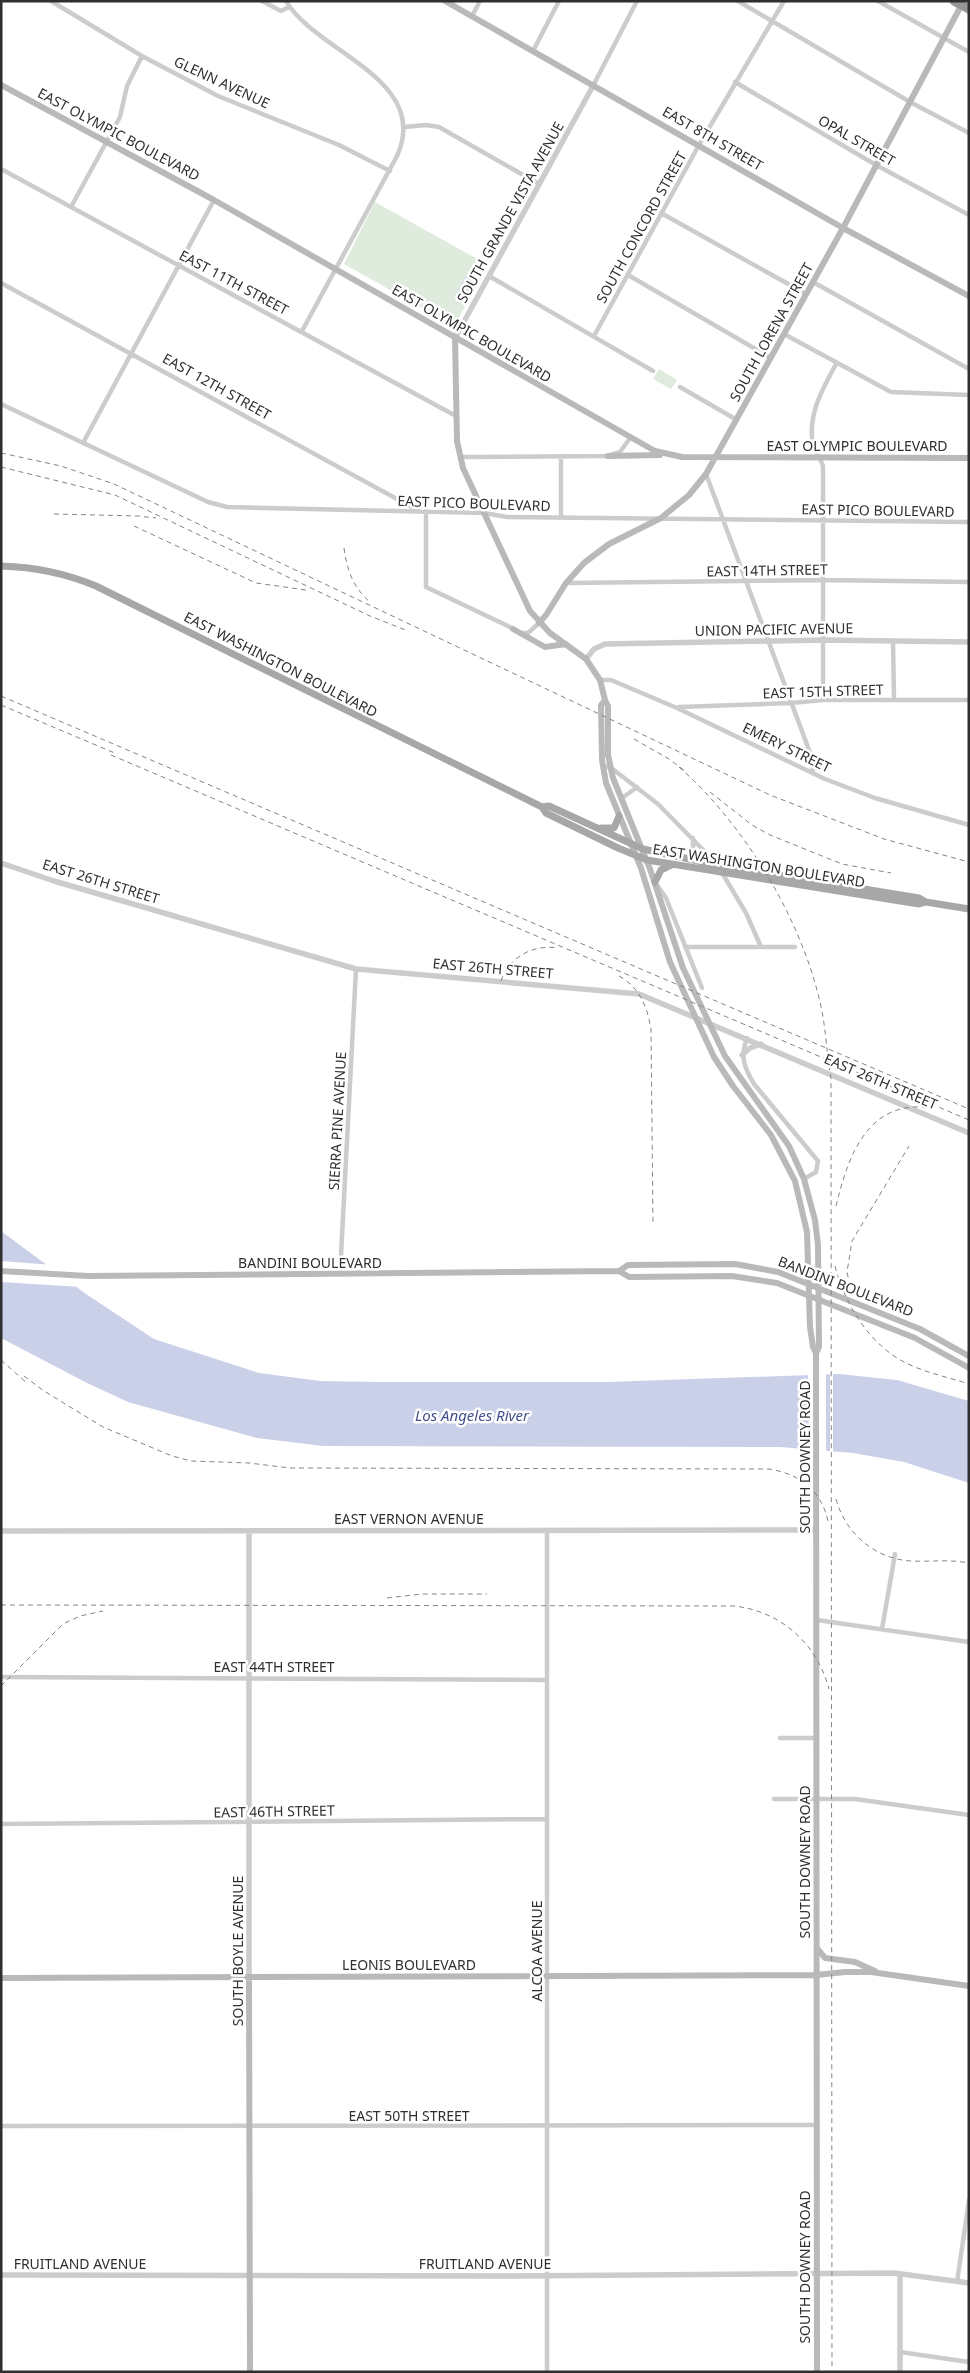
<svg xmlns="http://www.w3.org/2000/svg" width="970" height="2373" font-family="'Noto Sans',sans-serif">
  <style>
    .green { fill: #dfebdd }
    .water { fill: #cbd0e9 }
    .pier { fill: #fff }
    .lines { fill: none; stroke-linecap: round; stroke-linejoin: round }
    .minor { stroke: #ccc; stroke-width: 4.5 }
    .tertiary { stroke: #ccc; stroke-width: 5.5 }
    .secondary { stroke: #b9b9b9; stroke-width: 6 }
    .primary { stroke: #a7a7a7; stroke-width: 7 }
    .motorway { stroke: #969696; stroke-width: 9 }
    .rail { stroke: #848484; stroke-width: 1; stroke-dasharray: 5 4; stroke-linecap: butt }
    .labels { text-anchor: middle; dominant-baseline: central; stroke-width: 5; stroke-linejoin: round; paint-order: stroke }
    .street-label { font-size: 14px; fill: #2f2f2f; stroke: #fff }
    .water-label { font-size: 15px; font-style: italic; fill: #424f8b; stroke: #fff }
  </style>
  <rect width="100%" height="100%" fill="#fff"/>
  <path class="green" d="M375,202l113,63 -34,61 -110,-62z
    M659,369l18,11 -6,9 -18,-10z"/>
  <path class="water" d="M466,276l8,5 -8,14 -8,-4z
    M1,1231l85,63 68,45 105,34 61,8 61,1h226l232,-8 58,6 72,21v82l-65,-21 -51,-9 -73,-6 -457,-1 -66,-8 -129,-36 -41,-19 -86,-45z"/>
  <path class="pier" d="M1,1261l52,4 28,22 -80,-5z
    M808,1372h18v81l-17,-1z
    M830,1372h3v82h-3z"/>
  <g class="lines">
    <path class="minor" d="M51,1l91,55 76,40 121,49 51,26
      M262,1l19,10 8,-4
      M286,1c29,51 146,78 111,155l-95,175
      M738,1l172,101 59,31
      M878,1l91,51
      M472,16l8,-15
      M533,51l26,-50
      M735,82l141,83 93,50
      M594,84l43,-83
      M404,127l22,-2 13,2 100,57
      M1,169l455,247
      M71,207l49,-90 7,-31 15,-30
      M661,213l145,81
      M628,275l143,83
      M489,276l164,95
      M813,282l156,87
      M1,283l418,228
      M784,334l107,58 78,3
      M594,336l105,-191 85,-144
      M680,387l57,33
      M1,404l207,98 19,5 257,6 23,4 462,5
      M83,443l131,-243
      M561,456v62
      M460,457l148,-1 12,-4 10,-14
      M706,474l106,284 1,15
      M426,511v76l88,42
      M566,583l258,-3 145,2
      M521,633h7l11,-10
      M893,641l1,59
      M600,680h11l66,28 148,71 50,19 94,27
      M823,700v-234c-2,-7 -8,-14 -10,-21 -6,-30 10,-57 23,-81
      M679,707l112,-4 32,-3h146
      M603,767h7l48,37 59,60
      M621,799l16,-12
      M687,859l6,-12v-9
      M721,871l25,42 15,34
      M657,885l9,13 36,90
      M685,947h110
      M747,1038c-7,19 -3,29 7,46l64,77 -2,11 -12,7
      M340,1274l16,-305
      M547,1531v841
      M817,1620l152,22
      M882,1629l13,-75
      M1,1677l546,3
      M780,1738h37
      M774,1799h81l114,16
      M1,1824l546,-5
      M1,2126l816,-1
      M957,2282l12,-82
      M900,2352l69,10"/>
    <path class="tertiary" d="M455,338l139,-254
      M586,659l8,-10 11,-5 219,-4 145,2
      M1,863l53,18 302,88 283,25 330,139
      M742,1055l8,-7 11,-4
      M1,1531l815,-1
      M249,1977v-446
      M1,2275l512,1 381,-3 75,10
      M900,2372v-98"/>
    <path class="secondary" d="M445,1l398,227 126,68
      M1,85l213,115 441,251 27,6 287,1
      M455,338l2,103 6,27 67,143 20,22 36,26 14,21 5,20 3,6v49l5,23 37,91 33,99 42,88 64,90 15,33 11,41 3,25 1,102 -3,6 1,1019
      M608,456l52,-1
      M539,623l7,-8 20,-32 18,-20 25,-19 52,-26 28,-23 17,-21 137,-246 120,-226
      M513,629l32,18 21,-3
      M605,700l-4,5 1,55 4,23 35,85 29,94 44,95 19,29 38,49 24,46 12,51 3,95 3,20 3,6
      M1,1271l87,5 531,-5 10,6 103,-1 45,7 138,55 54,30
      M619,1271l9,-6 107,-1 43,8 142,57 49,27
      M817,1948l8,10 30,4 20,9
      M249,1977l1,395
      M1,1978l815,-3 29,-3h26l98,14"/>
    <path class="primary" d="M1,566c34,1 64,7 95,20l446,221 7,-1 94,43 74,16 202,33 7,4 43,7
      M542,807l4,6 72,35 29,12 272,44 7,-2
      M601,828h13l5,-12
      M655,882l6,-12 10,-5"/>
    <path class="motorway" d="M954,1l15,8"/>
    <path class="rail" d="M1,453l60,13 53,18 656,311 114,44 85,23
      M1,467l114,28 255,121 38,15
      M54,514l84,2 18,2
      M134,526l122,57 50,7
      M344,548c3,22 9,40 27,55
      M1,696l968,413
      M1,705l116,49
      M634,739l35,20 16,12
      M111,755l858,365
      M679,767c64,56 120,148 140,231 7,26 7,53 12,80l1,1294
      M710,792l42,33 18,10 72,29 49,9
      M619,976c21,12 28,30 32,53l2,194
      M501,981c8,-24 32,-37 57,-33
      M836,1206c12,-50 32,-108 96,-98
      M835,1266c10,39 35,79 71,97 20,10 42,14 63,21
      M852,1295l-5,-23 5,-31 57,-95
      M1,1360l26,23
      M24,1376l20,15 59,36 69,29 19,5 58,2 41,5 479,1c31,5 52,21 59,52
      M836,1499c9,34 39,60 75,62 20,1 38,-2 58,2
      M387,1598l35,-4h65
      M1,1605l733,1c46,5 83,37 95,83
      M1,1686l62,-62 17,-8 23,-5"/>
  </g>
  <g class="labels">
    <g class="street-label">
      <text transform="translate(222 82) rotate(25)">GLENN AVENUE</text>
      <text transform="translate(119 134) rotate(28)">EAST OLYMPIC BOULEVARD</text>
      <text transform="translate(713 138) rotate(30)">EAST 8TH STREET</text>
      <text transform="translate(857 140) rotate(30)">OPAL STREET</text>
      <text transform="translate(510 212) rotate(-61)">SOUTH GRANDE VISTA AVENUE</text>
      <text transform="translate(641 227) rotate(-61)">SOUTH CONCORD STREET</text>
      <text transform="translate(234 282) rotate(28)">EAST 11TH STREET</text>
      <text transform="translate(771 332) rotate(-61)">SOUTH LORENA STREET</text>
      <text transform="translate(472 333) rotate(30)">EAST OLYMPIC BOULEVARD</text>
      <text transform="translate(217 386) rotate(29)">EAST 12TH STREET</text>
      <text x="857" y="445">EAST OLYMPIC BOULEVARD</text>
      <text transform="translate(474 503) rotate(2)">EAST PICO BOULEVARD</text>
      <text transform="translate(878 510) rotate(1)">EAST PICO BOULEVARD</text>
      <text transform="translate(767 570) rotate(-1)">EAST 14TH STREET</text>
      <text transform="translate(774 629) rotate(-1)">UNION PACIFIC AVENUE</text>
      <text transform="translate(281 664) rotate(27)">EAST WASHINGTON BOULEVARD</text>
      <text transform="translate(823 691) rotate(-2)">EAST 15TH STREET</text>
      <text transform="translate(787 747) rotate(26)">EMERY STREET</text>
      <text transform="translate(759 865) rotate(9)">EAST WASHINGTON BOULEVARD</text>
      <text transform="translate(101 881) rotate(17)">EAST 26TH STREET</text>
      <text transform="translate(493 968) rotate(5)">EAST 26TH STREET</text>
      <text transform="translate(881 1081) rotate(23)">EAST 26TH STREET</text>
      <text transform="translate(337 1121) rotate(-87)">SIERRA PINE AVENUE</text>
      <text x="310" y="1262">BANDINI BOULEVARD</text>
      <text transform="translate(846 1286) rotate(21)">BANDINI BOULEVARD</text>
      <text transform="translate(804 1457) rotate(-90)">SOUTH DOWNEY ROAD</text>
      <text x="409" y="1518">EAST VERNON AVENUE</text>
      <text x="274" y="1666">EAST 44TH STREET</text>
      <text transform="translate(274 1811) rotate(-1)">EAST 46TH STREET</text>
      <text transform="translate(804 1862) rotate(-90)">SOUTH DOWNEY ROAD</text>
      <text transform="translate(237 1951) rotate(-90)">SOUTH BOYLE AVENUE</text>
      <text transform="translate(536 1951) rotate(-90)">ALCOA AVENUE</text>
      <text x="409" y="1964">LEONIS BOULEVARD</text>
      <text x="409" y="2115">EAST 50TH STREET</text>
      <text x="80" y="2263">FRUITLAND AVENUE</text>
      <text x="485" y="2263">FRUITLAND AVENUE</text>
      <text transform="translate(804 2267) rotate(-90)">SOUTH DOWNEY ROAD</text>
    </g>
    <g class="water-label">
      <text x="472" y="1415">Los Angeles River</text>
    </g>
  </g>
  <rect width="970" height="2373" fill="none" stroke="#2f2f2f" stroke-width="5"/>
</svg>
